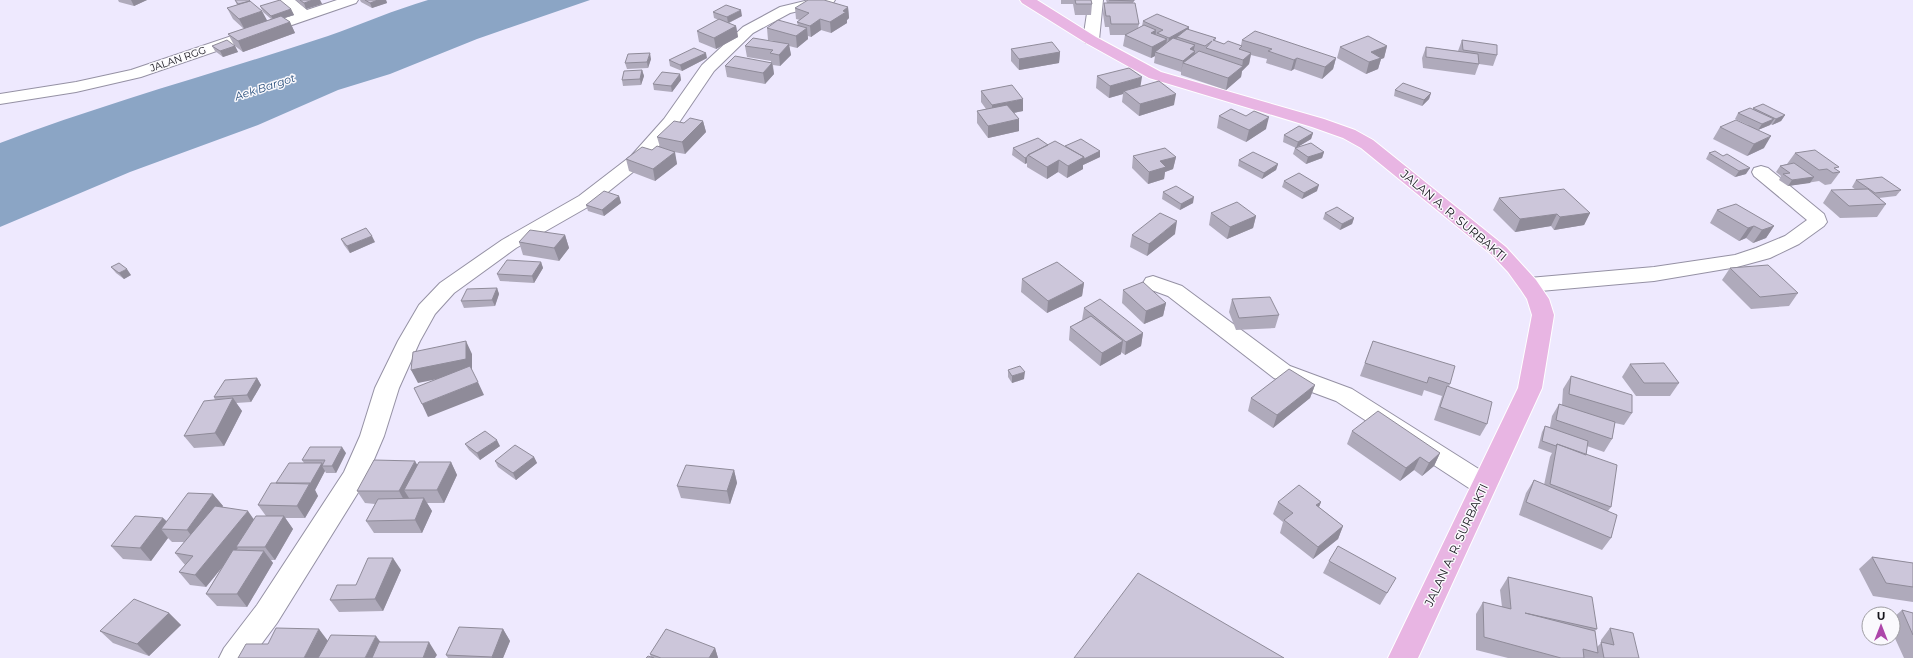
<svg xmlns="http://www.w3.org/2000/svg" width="1913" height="658" font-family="Montserrat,sans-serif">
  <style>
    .water { fill: #8ba5c5 }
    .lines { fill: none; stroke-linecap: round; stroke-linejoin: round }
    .minor-casing { stroke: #9591a4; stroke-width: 2 }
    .major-casing { stroke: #fff; stroke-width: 2 }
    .minor { fill: #fff; fill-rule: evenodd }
    .major { fill: #e8b5e3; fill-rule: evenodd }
    .wall { fill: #afaabb }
    .shaded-wall { fill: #8f8b99 }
    .building { fill: #ccc6da; stroke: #8f8b99 }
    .labels { text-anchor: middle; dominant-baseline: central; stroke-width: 3; stroke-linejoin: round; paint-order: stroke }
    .far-street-label { font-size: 10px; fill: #16151c; stroke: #faf9fd }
    .far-water-label { font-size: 11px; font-style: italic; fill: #2b517d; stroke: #faf9fd }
    .street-label { font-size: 12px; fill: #16151c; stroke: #faf9fd }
  </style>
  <rect width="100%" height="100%" fill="#eee9fe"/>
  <path class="water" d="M428,0h162l-113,39 -87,35 -52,16 -80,35 -128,47 -130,55v-84c108,-41 219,-71 328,-107 34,-12 66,-26 100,-36z"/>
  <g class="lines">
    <g class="minor-casing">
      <path id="minor" d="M280,0h15l12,10 30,-10h21l-2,3 -215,74 -65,15 -76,12v-10l76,-12 55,-12 163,-55z
        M809,0h26l-2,3 -43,10 -37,20 -39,38 -38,56 -33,37 -50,40 -77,44 -62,45 -19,21 -15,27 -21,47 -15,48 -20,47 -87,140 -26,35h-32l5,-10 33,-43 87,-133 16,-36 15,-48 23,-47 21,-36 21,-22 62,-43 77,-44 52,-40 33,-37 38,-54 41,-38 37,-20z
        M1089,0h14l-4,40 -3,3h-10l-3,-3z
        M1761,166l7,2 56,46 3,8 -3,4 -25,18 -29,14 -33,9 -83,14 -125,11 -7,-2 -4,-5 4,-5 7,-2 125,-11 81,-12 21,-7 29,-12 22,-16 -53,-44 -2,-4 2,-4z
        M1153,276l29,10 108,80 62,23 141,89 4,7 -4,7 -9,3 -9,-3 -139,-91 -62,-23 -106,-82 -22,-8 -3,-5 3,-5z"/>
    </g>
    <g class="major-casing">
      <path id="major" d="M1020,0h17l59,37 65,35 163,47 31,11 18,10 133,107 30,33 13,19 5,16 -12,73 -124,270h-30l130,-270 14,-73 -5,-16 -6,-9 -13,-18 -16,-17 -131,-107 -18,-10 -31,-11 -163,-49 -63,-35 -64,-40z"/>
    </g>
    <use href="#minor" class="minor"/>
    <use href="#major" class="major"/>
  </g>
  <path class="wall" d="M118,0h29l-13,6 -15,-4z
    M235,0l32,21 4,-2 -8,-7 -3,-6 31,3 3,6 -10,3 6,4 5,11 -52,19 -8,-6 3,6 -15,5 -8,-6 -3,-5 22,-1 -6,-11 16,-5 -11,-10 -6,-11 10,-3z
    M296,0h24l2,4 -16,5z
    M360,0h26l1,3 -15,5 -11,-6z
    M1061,0h30l1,4 -1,11h-16l-2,-11h-12z
    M1106,0h28l-1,3 6,21 -1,4 4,-2 1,-5 46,6v3l27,8 -1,3 9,3 17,1 1,-5 94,18 -3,11 -11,10 -28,-10 -3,2 -25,-8 1,-4 -16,-4 -2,9 -7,7 -1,6 -15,13 -45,-15v-3l-27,-9 1,-7 -4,2 -28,-12 2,-11h-15l-1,-8h-4l-2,-13 1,-11h3z
    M848,7l1,11 -2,2v3l-16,10 -10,-3 -10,7 -3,-1v3l-11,9 -8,-2 2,9 -11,11 -7,-1 1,9 -9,10 -38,-7 -2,-11 46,-4v-1l-24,-4 -2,-11 29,-5 -6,-1 -1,-12 31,-2 -1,-4 3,-2 -4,-1 -1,-11z
    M713,12l29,4 -13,7 7,3 2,11 -22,12 -17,-7 -2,-11 22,-11 -5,-2z
    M1462,40l35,15 -4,11 -14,-2 -4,11 -52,-7 -1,-10 4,-11 32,4z
    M1387,46l-3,12 -3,1 -3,10 -12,5 -29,-16 3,-11z
    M1011,49l49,3 -1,11 -40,7 -8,-9z
    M707,58l-25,13 -12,-5 -1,-6z
    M651,59l-3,9 -21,1 -2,-6z
    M642,70l2,6 -3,9 -18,1 -1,-6z
    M680,74l1,6 -9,12 -18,-2 -1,-6z
    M1097,76l44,10 33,19 -35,11 -17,-14 1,-8 -14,4 -13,-10z
    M1395,90l36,3 -2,6 -7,7 -28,-10z
    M981,91l42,20 -9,2 5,6v12l-31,7 -11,-15v-12l9,-2 -5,-7z
    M1753,108l32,7 -4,6 -9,4 -1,-1 -1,1 -12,5 6,18 -17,8 -34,-17 7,-12 28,-2 -13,-6 3,-6 15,-4z
    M1219,116l47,13 -20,13 -29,-14z
    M703,121l3,11 -21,22 -11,-2 3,12 -22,17 -26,-10 -3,-12 34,-12 -3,-10 27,-14z
    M1313,133l-2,6 -15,9 28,4 -2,6 -16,6 -13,-10 2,-6h1l-13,-6 1,-7z
    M1048,145l52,6v6l-17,8v4l-16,9 -9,-6 -11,7 -20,-12v-4l-2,1 -13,-9 1,-7z
    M1709,153l37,21 -11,3 -29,-18z
    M1795,153l42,17 3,2 -9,12 -6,1 -6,-4 -31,5 -9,-6 2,-4 -5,-4 4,-6 7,-2z
    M1133,156l43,1 -3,12 -8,3 -1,7 -16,5 -16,-16z
    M1239,160l39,4 -2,6 -14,9 -24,-13z
    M1856,180l45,10 -5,6 -17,2 7,6 -9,13 -37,1 -17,-15 8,-13h25l-4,-3z
    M1284,181l33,10 -15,8 -20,-12z
    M1163,192l30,11 -13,7 -18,-11z
    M619,196l2,7 -17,13 -16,-5 -2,-6z
    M1499,198l91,15 -6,12 -30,5 -3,-4 -36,6 -22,-22z
    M1717,210l57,16 -8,12 -13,5 -7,-5 -7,3 -29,-18z
    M1211,213l45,3 -3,12 -26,11 -18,-14z
    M1325,213l29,5 -2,6 -12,6 -17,-11z
    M1175,234l-28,22 -17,-9 2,-12z
    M565,235l4,13 -10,13 -36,-6 -4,-13z
    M341,239l34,3 -25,11 -6,-8z
    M541,262l2,6 -9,15 -34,-2 -3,-7z
    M111,267l20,8 -7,4 -8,-6z
    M1730,268l68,25 -9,13 -38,3 -29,-29z
    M1022,279l62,4 -2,13 -35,17 -26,-21z
    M497,288l2,6 -4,12 -31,2 -3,-7z
    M1123,290l43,13 -3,13 -19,8 -22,-21z
    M1232,299l47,16 -4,13 -39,2 -7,-18z
    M1084,308l59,25 -2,13 -16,9 -4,-3v2l-21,12 -31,-26 1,-13 12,-7z
    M1373,341l77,43 -1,2 38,38 -7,12 -46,-16 8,-24 -18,-6 -2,6 -62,-20z
    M1630,364l49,19 -9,13h-34l-14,-19z
    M1008,370l16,9 -12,4 -4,-6z
    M1571,376l61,37 -8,12 -9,-2 -3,16 -8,13 -17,-6 -1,9 25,52 -3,4 3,27 -9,12 -83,-35 7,-22 8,-13 10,5 6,-28 2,-4 -14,-5 4,-16 3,-6 5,1 2,-11 7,-12 3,1 1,-16z
    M257,378l4,7 -10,17 -15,1 6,8 -18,35 -30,2 -10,-12 31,-36 -1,-3z
    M1315,385l-5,13 -37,30 -25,-17 3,-13z
    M1352,431l88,22 -6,13 -12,10 -8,-6 -14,11 -53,-37z
    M465,444l35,2 -20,14 -11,-10z
    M346,453l-10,20h-10l-1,-2 -10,19 3,6 -13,22h-20l8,11 -18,31h-4l2,3 -26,44 -30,-1 -11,-12 16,-27 -16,20 -16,-2 -11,-13 6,-7 -10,-12 9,-11h-12l-4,-4 -17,23 -28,-2 -12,-13 52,-28 4,3 46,-27 10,12 -1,1 32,12 12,-3 -8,-11 18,-22 28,-20 -2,-3z
    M534,457l3,6 -21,17 -18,-13 -3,-6z
    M451,462l6,13 -13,28h-17l5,8 -10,22h-48l-8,-12 9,-17 -10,-1 -8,-12 60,-27z
    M734,470l3,13 -7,21 -49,-6 -4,-12z
    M1278,502h43l-2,5 24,19 -5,13 -25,20 -33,-26 3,-11 -10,-8z
    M1872,557l41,6v39l-40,-6 -14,-27z
    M1329,561l60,29 -9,15 -57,-32z
    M401,570l-18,41 -44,1 -9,-12 26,-15z
    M1508,577l89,52 -2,2 2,16 4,-4v-3l9,-12 29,30h-131l-32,-8v-36l7,-12 19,5 -2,-17z
    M1902,610l11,3v45h-9l-11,-24v-16z
    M169,613l12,12 -32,31 -36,-13 -13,-12z
    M503,629l7,12 -7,17h-55l-2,-3z
    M715,648l3,10h-72l5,-1 -1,-3z"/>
  <path class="shaded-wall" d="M131,0h16l-13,6z
    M313,0h7l2,4 -16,5 -2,-6z
    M378,0h8l1,3 -15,5 -2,-5z
    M848,7l1,11 -2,2v3l-16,10 -1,-11 13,-11z
    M291,9l3,6 -20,6 -3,-5z
    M741,10l1,6 -14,7 -1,-6z
    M262,11l6,11 -23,8 -6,-11z
    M820,19l1,11 -10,7 -1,-11z
    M290,22l5,11 -52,19 -5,-11z
    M736,26l2,11 -22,12 -2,-11z
    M1189,27l-2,12 -10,-2 -2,8 -8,4 2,-11z
    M807,28l1,11 -11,9 -1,-12z
    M1156,30l-1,12 -4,-9z
    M1167,39l-2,12 -10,1v4l-4,2 1,-11z
    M789,44l2,11 -11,11 -1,-11z
    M1195,45l-2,8 2,-2 -1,12h-11l-2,9 2,-11 7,-12z
    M235,46l3,6 -15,5 -3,-6z
    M1387,46l-3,12 -3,1 -3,10 -12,5 3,-12 2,-10z
    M1060,52l-1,11 -40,7v-11z
    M650,53l1,6 -3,9 -1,-6z
    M706,53l1,5 -25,13 -2,-6z
    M1251,53l-2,11 -7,7 -1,6 -15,13 2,-12 14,-11 1,-7z
    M1297,58l-3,11 -3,2 3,-11z
    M1336,58l-3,11 -11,10 3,-12z
    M772,63l2,11 -9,10 -2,-11z
    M642,70l2,6 -3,9 -1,-6z
    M680,74l1,6 -9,12 -1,-6z
    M1142,77l-2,12 -16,2 -1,3 -14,4 1,-12z
    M1431,93l-2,6 -7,7 2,-6z
    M1176,94l-2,11 -35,11 1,-12z
    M1023,99v12l-31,6v-12z
    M1785,115l-4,6 -9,4 4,-6z
    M1269,117l-3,12 -20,13 3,-12z
    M1019,119v12l-31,7v-12z
    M1774,119l-4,6 -12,5 4,-6z
    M703,121l3,11 -21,22 -3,-12z
    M1313,133l-2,6 -15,9 2,-6z
    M1771,136l-7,12 -17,8 7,-12z
    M1100,151v6l-17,8v4l-16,9 1,-12 16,-9z
    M675,152l2,12 -22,17 -2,-12z
    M1324,152l-2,6 -16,6 2,-7z
    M1027,157v6l-2,1v-6z
    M1176,157l-3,12 -8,3 -1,7 -16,5 1,-12 11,-11z
    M1059,160l-1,12 -11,7v-12z
    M1278,164l-2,6 -14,9 2,-6z
    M1750,168l-4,6 -11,3 4,-6z
    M1814,177l-4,6 -22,3 4,-6z
    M1319,185l-2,6 -15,8 2,-6z
    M619,196l2,7 -17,13 -2,-6z
    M1194,197l-1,6 -13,7 1,-6z
    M1590,213l-6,12 -30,5 6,-13z
    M1557,214l-6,12 -36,6 5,-13z
    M1256,216l-3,12 -26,11 3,-12z
    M1354,218l-2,6 -12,6 2,-6z
    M1177,221l-2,13 -28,22 2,-12z
    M1754,226l-8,12 -7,3 9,-13z
    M1774,226l-8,12 -13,5 9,-13z
    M565,235l4,13 -10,13 -5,-13z
    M372,236l3,6 -25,11 -3,-7z
    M541,262l2,6 -9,15 -2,-7z
    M127,269l4,6 -7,4 -5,-6z
    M1084,283l-2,13 -35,17 1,-12z
    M497,288l2,6 -4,12 -3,-6z
    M1166,303l-3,13 -19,8 2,-13z
    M1143,333l-2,13 -16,9 1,-13z
    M466,341l6,13v18l-54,11 -7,-13z
    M1123,341l-2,13 -21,12 2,-13z
    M1025,372l-1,7 -12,4v-7z
    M257,378l4,7 -10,17 -4,-7z
    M478,382l6,13 -56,22 -6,-13z
    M1315,385l-5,13 -37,30 4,-13z
    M233,398l9,13 -18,35 -9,-13z
    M497,440l3,6 -20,14 -3,-7z
    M342,447l4,6 -10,20 -4,-7z
    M1440,453l-6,13 -12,10 7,-13z
    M534,457l3,6 -21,17 -3,-7z
    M1420,457l-6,13 -14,11 6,-13z
    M415,461l7,12 -18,17 5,8 -3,6 -7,-13z
    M451,462l6,13 -13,28 -7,-13z
    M322,463l2,3h-2l3,5 -10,19 3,6 -13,22 -8,-12z
    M734,470l3,13 -7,21 -3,-13z
    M213,494l10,12 -26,37 -10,-13z
    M424,498l8,13 -10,22 -7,-13z
    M1321,502l-5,12v-9z
    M248,511l9,13 -21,23 2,1 -32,39 -11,-12z
    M284,516l9,13 -18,31 -10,-13z
    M163,518l11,12 -13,-1 7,9 -17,23 -11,-13z
    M1343,526l-5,13 -25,20 5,-12z
    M264,551l9,12 -26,44 -10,-13z
    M393,558l8,12 -18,41 -8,-12z
    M169,613l12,12 -32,31 -12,-12z
    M319,629l9,12 -8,17h-16z
    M503,629l7,12 -7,17h-11v-1z
    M376,636l9,12 -5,10h-15z
    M429,642l8,13 -2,3h-12z
    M715,648l3,10h-9z"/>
  <path class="building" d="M235,0h14l1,1 -12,3z
    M280,0l11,9 -20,7 -11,-10z
    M300,0h13l-9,3z
    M365,0h13l-8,3z
    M808,0h16l24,7 -5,4 3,1 -16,10 -10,-3 -10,7 -13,-4 12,-9 -14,-5z
    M1075,0h16l1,4h-16z
    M1109,0h25v1z
    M250,1l12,10 -23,8 -12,-11z
    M1104,3h31l4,21h-28l-1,-8h-4z
    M726,5l15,5 -14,7 -14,-5z
    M1157,14l32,13 -20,11 -12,-5 6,-3 -20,-9z
    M281,16l9,6 -52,19 -10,-7z
    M719,19l17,7 -22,12 -17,-7z
    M778,20l29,8 -11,8 -29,-8z
    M1144,25l12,5 -5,3 16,6 -15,8 -27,-12z
    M1187,29l29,9 -3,2 11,4 4,-3 14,5 -3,3 12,4 -8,7 -37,-12 6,-7 -7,5 -28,-9z
    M1255,31l81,27 -11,9 -28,-9 -3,2 -26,-9 4,-2 -30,-9z
    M1368,36l19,10 -16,6 10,6 -12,4 -29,-15z
    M753,38l36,6 -10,11 -9,-2 3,-3 -28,-4z
    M1173,38l22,7 -5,4 5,2 -12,10 -28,-9z
    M227,40l8,6 -15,5 -8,-5z
    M1462,40l35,5v10l-34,-5z
    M1052,42l8,10 -41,7 -8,-10z
    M1426,47l52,7 1,10 -53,-7z
    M694,48l12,5 -26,12 -11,-5z
    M1199,51l44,15 -15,12 -45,-15z
    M650,53l-3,9 -22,1 3,-9z
    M735,56l37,7 -9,10 -38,-7z
    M1129,68l13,9 -32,9 -13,-10z
    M642,70l-2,9 -18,1 2,-9z
    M662,72l18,2 -9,12 -18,-2z
    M1159,81l17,13 -36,10 -16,-13z
    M1403,83l28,10 -7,7 -29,-10z
    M1012,85l11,14 -31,6 -11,-14z
    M1763,104l22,11 -9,4 -23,-11z
    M1007,105l12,14 -31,7 -11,-15z
    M1750,108l24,11 -12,5 -24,-11z
    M1231,109l15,7 8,-5 15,6 -20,13 -30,-14z
    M690,118l13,3 -21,21 -25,-5 17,-16 10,2z
    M1736,120l35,16 -17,8 -34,-17z
    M1299,126l14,7 -15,9 -14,-7z
    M1038,138l10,7 -20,10 -1,2 -2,1 -12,-10z
    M1081,139l19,12 -16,8v-2l-19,-11z
    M1055,141l29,16 -16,9 -9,-6 -12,7 -19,-12z
    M1311,143l13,9 -16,5 -13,-9z
    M657,146l18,6 -22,17 -27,-10 16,-12 10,3z
    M1165,148l11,9 -16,4 6,6 -17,5 -16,-16z
    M1815,150l24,17 -5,1 6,4 -7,1 -6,-4 -8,1 -24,-17z
    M1715,151l8,5 4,-2 23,14 -11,3 -30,-18z
    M1253,152l25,12 -14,9 -25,-13z
    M1794,163l20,14 -22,3 -9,-6 7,-1 -10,-7z
    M1299,173l20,12 -15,8 -20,-12z
    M1882,177l19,13 -26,3 -19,-13z
    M1176,186l18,11 -13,7 -18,-12z
    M1564,189l26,24 -30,4 -3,-3 -37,5 -21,-21z
    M1868,189l18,15 -37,2 -18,-16z
    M604,191l15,5 -17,14 -16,-5z
    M1237,202l19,14 -26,11 -19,-14z
    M1736,204l38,22 -12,4 -8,-4 -6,2 -31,-18z
    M1337,207l17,11 -12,6 -17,-11z
    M1160,213l17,8 -28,23 -17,-9z
    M366,228l6,8 -25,10 -6,-7z
    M530,230l35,5 -11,13 -35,-6z
    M507,260l34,2 -9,14 -35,-2z
    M1057,262l27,21 -36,18 -26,-22z
    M119,263l8,6 -8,4 -8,-6z
    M1768,265l30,28 -38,4 -30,-29z
    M1143,282l23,21 -20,8 -23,-21z
    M497,288l-5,12 -31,1 6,-12z
    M1270,297l9,18 -40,3 -7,-19z
    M1100,299l43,34 -17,9 -42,-34z
    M1091,316l32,25 -21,12 -32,-26z
    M466,341v18l-55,11 2,-18z
    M1373,341l82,25 -5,18 -21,-7 -2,6 -62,-20z
    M1664,363l15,20h-35l-14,-19z
    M470,366l8,16 -56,22 -8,-16z
    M1020,366l5,6 -13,4 -4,-6z
    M1289,369l26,16 -38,30 -26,-17z
    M1571,376l61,19v18l-63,-19z
    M257,378l-10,17 -33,2 11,-17z
    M1447,386l45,16 -5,22 -47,-17z
    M233,398l-18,35 -31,3 20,-35z
    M1559,404l56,18 -3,17 -56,-19z
    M1378,411l62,42 -11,10 -9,-6 -14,11 -54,-37z
    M1545,426l43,15 -2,14 -29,-11 -1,2 -14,-5z
    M485,431l12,9 -20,13 -12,-9z
    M1557,444l60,21 -6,42 -61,-23z
    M515,445l19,12 -21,16 -18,-12z
    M310,447h32l-10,19h-10l3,-6h-23z
    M374,460l41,1 -16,30h-42z
    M419,462h32l-14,28h-33z
    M289,463h33l-12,21 -34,-1z
    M686,465l48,5 -7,21 -50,-5z
    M1534,480l83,35 -6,23 -85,-36z
    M271,483h39l-13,23 -39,-1z
    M1299,485l22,17 -5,3 27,21 -25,21 -34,-27 9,-7 -15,-11z
    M188,493l25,1 -26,36 -26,-1z
    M424,498l-9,22 -49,1 12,-22z
    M215,506l33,5 -53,64 -16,-3 14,-16 -18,-3z
    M135,516l28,2 -23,30 -29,-2z
    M256,516h28l-19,31h-29z
    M1338,546l58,32 -9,15 -58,-32z
    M233,550l31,1 -27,43h-31z
    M1872,557l41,6v24l-27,-4z
    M368,558h25l-18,41 -45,1 7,-15h19z
    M1138,573l146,85h-210z
    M1508,577l84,20 5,32 -72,-16 70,18 3,22 -15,-4 1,9h-23l-77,-21 -1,-35 28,7z
    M134,599l35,14 -32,31 -37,-13z
    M1902,610l11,3v22z
    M459,627l44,2 -11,28 -46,-2z
    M276,628l43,1 -15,29h-66l8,-14h22z
    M1610,628l23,5 6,25h-35l-3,-16 13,3z
    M666,629l49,19 -6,10h-48l-11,-4z
    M331,635l45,1 -11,22h-47z
    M379,642h50l-6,16h-51z
    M648,656l6,2h-8z"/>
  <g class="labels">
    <g class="far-street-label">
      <text transform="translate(178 59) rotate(-19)">JALAN RGG</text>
    </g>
    <g class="far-water-label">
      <text transform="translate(265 87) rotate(-18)">Aek Bargot</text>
    </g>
    <g class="street-label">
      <text transform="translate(1454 215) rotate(40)">JALAN A. R. SURBAKTI</text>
      <text transform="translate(1456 545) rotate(-65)">JALAN A. R. SURBAKTI</text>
    </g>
  </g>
  <g transform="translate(1881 626)"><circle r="19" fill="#faf9fd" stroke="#9f9ea3"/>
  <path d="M0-3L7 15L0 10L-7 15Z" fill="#ad46aa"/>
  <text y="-6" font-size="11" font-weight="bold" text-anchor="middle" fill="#16151c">U</text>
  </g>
</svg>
